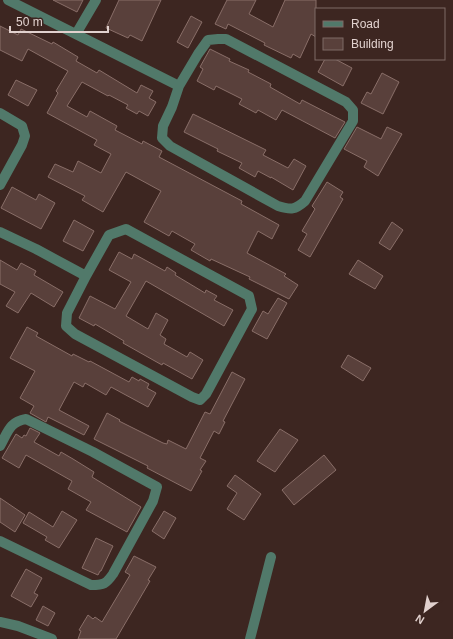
<svg xmlns="http://www.w3.org/2000/svg" width="453" height="639" font-family="Arial,sans-serif">
  <style>
    .building { fill: #59403b; stroke: #896e68 }
    .lines { fill: none; stroke-linecap: round; stroke-linejoin: round }
    .minor { stroke: #51796a; stroke-width: 10 }
  </style>
  <rect width="100%" height="100%" fill="#3d2621"/>
  <path class="building" d="M53,0h30l-6,12z
    M119,0h42l-19,41 -12,-6 -2,3 -22,-10z
    M227,0h29l-7,14 24,13 12,-27h31v37l-5,-3 -11,24 -7,-4 -2,4 -27,-13 1,-2 -37,-19 -2,5 -11,-5z
    M191,16l11,6 -14,26 -11,-6z
    M0,26l18,9 3,-6 31,15 1,-2 25,15 -2,4 21,12 2,-3 38,23 4,-8 12,6 -4,7 7,4 -8,14 -9,-5 -2,3 -11,-6 2,-3 -19,-10 -1,1 -26,-14 -15,24 20,11 3,-6 27,15 -2,4 27,14 1,-3 19,10 -3,6 83,44 -1,3 38,21 -7,14 -14,-8 -11,22 39,21 -2,2 14,9 -9,14 -40,-20 1,-2 -39,-18 -1,2 -19,-11 4,-6 -23,-13 -3,5 -25,-14 17,-31 -35,-19 -23,40 -21,-12 3,-4 -37,-19 7,-13 18,8 5,-11 23,12 10,-19 -17,-9 3,-5 -50,-27 11,-20 -2,-2 12,-20 -40,-22 -6,12 -22,-11z
    M210,49l20,10 -1,2 20,9 -1,2 23,12 -1,3 30,17 2,-4 43,22 -10,16 -53,-28 -6,10 -18,-10 -2,3 -17,-9 3,-5 -26,-13 -2,4 -17,-9 6,-12 -3,-2z
    M325,59h10l17,9 -9,18 -25,-14z
    M382,73l17,9 -16,32 -22,-11 6,-11 4,2z
    M16,80l21,10 -9,16 -20,-11z
    M193,114l73,36 -3,5 25,13 6,-9 12,7 -13,24 -22,-13v1l-13,-7 -3,6 -16,-9 3,-5 -25,-12 1,-2 -34,-17z
    M357,127l24,12 6,-12 15,7 -24,42 -14,-9 3,-6 -23,-12z
    M327,182l16,10 -3,5 3,2 -33,58 -12,-7 9,-16 -5,-3 13,-22 -3,-3z
    M12,187l24,13 3,-6 16,9 -14,26 -40,-21z
    M74,220l20,11 -11,20 -20,-10z
    M392,222l11,8 -13,20 -11,-7z
    M119,252l13,7 2,-5 31,17 2,-4 9,6 -1,2 30,18 1,-3 11,6 -3,4 19,10 -9,16 -78,-45 -20,35 22,13 8,-16 12,7 -8,15 6,4 -2,5 23,13 3,-5 13,8 -11,19 -29,-16 -1,2 -39,-22 1,-2 -29,-17 -1,2 -15,-8 11,-22 25,13 16,-27 -22,-12z
    M0,260l17,10 4,-7 15,8 -2,4 29,17 -9,15 -23,-14 -13,20 -12,-7 9,-14 -15,-8z
    M358,260l25,16 -8,13 -26,-15z
    M278,298l9,5 -20,36 -15,-8 11,-20 5,3z
    M27,327l11,6 -2,3 36,20 1,-2 16,8 1,-1 39,21 3,-5 7,4 1,-2 9,5 -2,4 9,5 -8,14 -37,-20 -5,8 -21,-12 -2,4 -9,-5 -15,28 30,16 -5,9 -36,-18 -2,5 -16,-9 4,-7 -14,-8 15,-27 -25,-13z
    M348,355l23,13 -8,13 -22,-14z
    M232,372l13,7 -22,42 2,1 -6,12 -5,-3 -14,27 6,3 -6,9 2,1 -11,20 -44,-23 1,-2 -54,-27 13,-26 13,7 -1,1 44,22 4,1 1,-4 18,9 19,-37 5,2z
    M30,428l10,5 -6,9 25,14 2,-4 12,7 21,13 -2,5 49,30 -14,25 -41,-22 5,-8 -23,-13 4,-8 -46,-26 -7,13 -17,-10 14,-24 6,4 2,-3 2,1z
    M280,429l18,11 -23,32 -18,-11z
    M324,455l12,15 -42,35 -12,-15z
    M235,475l26,19 -17,26 -17,-11 10,-16 -10,-7z
    M0,498l25,17 -10,17 -15,-10z
    M62,511l15,9 -18,28 -14,-8 2,-3 -24,-14 6,-11 24,15z
    M164,511l12,7 -12,21 -12,-8z
    M96,538l17,8 -12,25h-1l-2,4 -16,-7z
    M134,556l22,11 -8,13 2,1 -34,58h-38l3,-8 -2,-1 9,-15 5,4 2,-2 7,5 28,-47 -5,-3z
    M26,569l16,9 -8,15 4,2 -7,12 -20,-11z
    M43,606l12,7 -7,13 -12,-6z"/>
  <g class="lines">
    <path class="minor" d="M8,0l171,86
      M76,34l20,-34
      M218,39h8l120,63 7,8v11l-48,80c-10,9 -14,9 -27,5l-108,-60 -8,-8 1,-12 9,-19 7,-21 19,-32 10,-14z
      M0,113l22,13 3,10 -3,9 -22,40
      M126,229l123,67 3,13 -46,85 -6,6 -8,-3 -117,-63 -9,-8 1,-13 19,-37 23,-41z
      M0,232l36,17 50,27
      M0,446c8,-14 9,-24 26,-27l67,33 64,35 -4,14 -40,73c-7,10 -9,11 -22,11l-91,-44
      M0,622l18,4 34,13
      M250,639l21,-82"/>
  </g>
  <rect x="315" y="8" width="130" height="52" fill="#3d2621" stroke="#7f6a66"/>
  <rect x="323" y="21" width="20" height="6" fill="#51796a" stroke="#7f6a66"/>
  <text x="351" y="28" font-size="12" fill="#e1d1ce">Road</text>
  <rect x="323" y="38" width="20" height="12" fill="#59403b" stroke="#7f6a66"/>
  <text x="351" y="48" font-size="12" fill="#e1d1ce">Building</text>
  <g transform="translate(425 611) rotate(212)" stroke="#3d2621" stroke-width="3" paint-order="stroke">
  <path d="M0-3L7 15L0 10L-7 15Z" fill="#e1d1ce"/>
  <text y="-6" font-size="11" font-weight="bold" text-anchor="middle" fill="#e1d1ce">N</text>
  </g>
  <path d="M10 26v6h98v-6" fill="none" stroke="#e1d1ce" stroke-width="2"/>
  <text x="16" y="26" font-size="12" fill="#e1d1ce" stroke="#3d2621" stroke-width="3" paint-order="stroke">50 m</text>
</svg>
